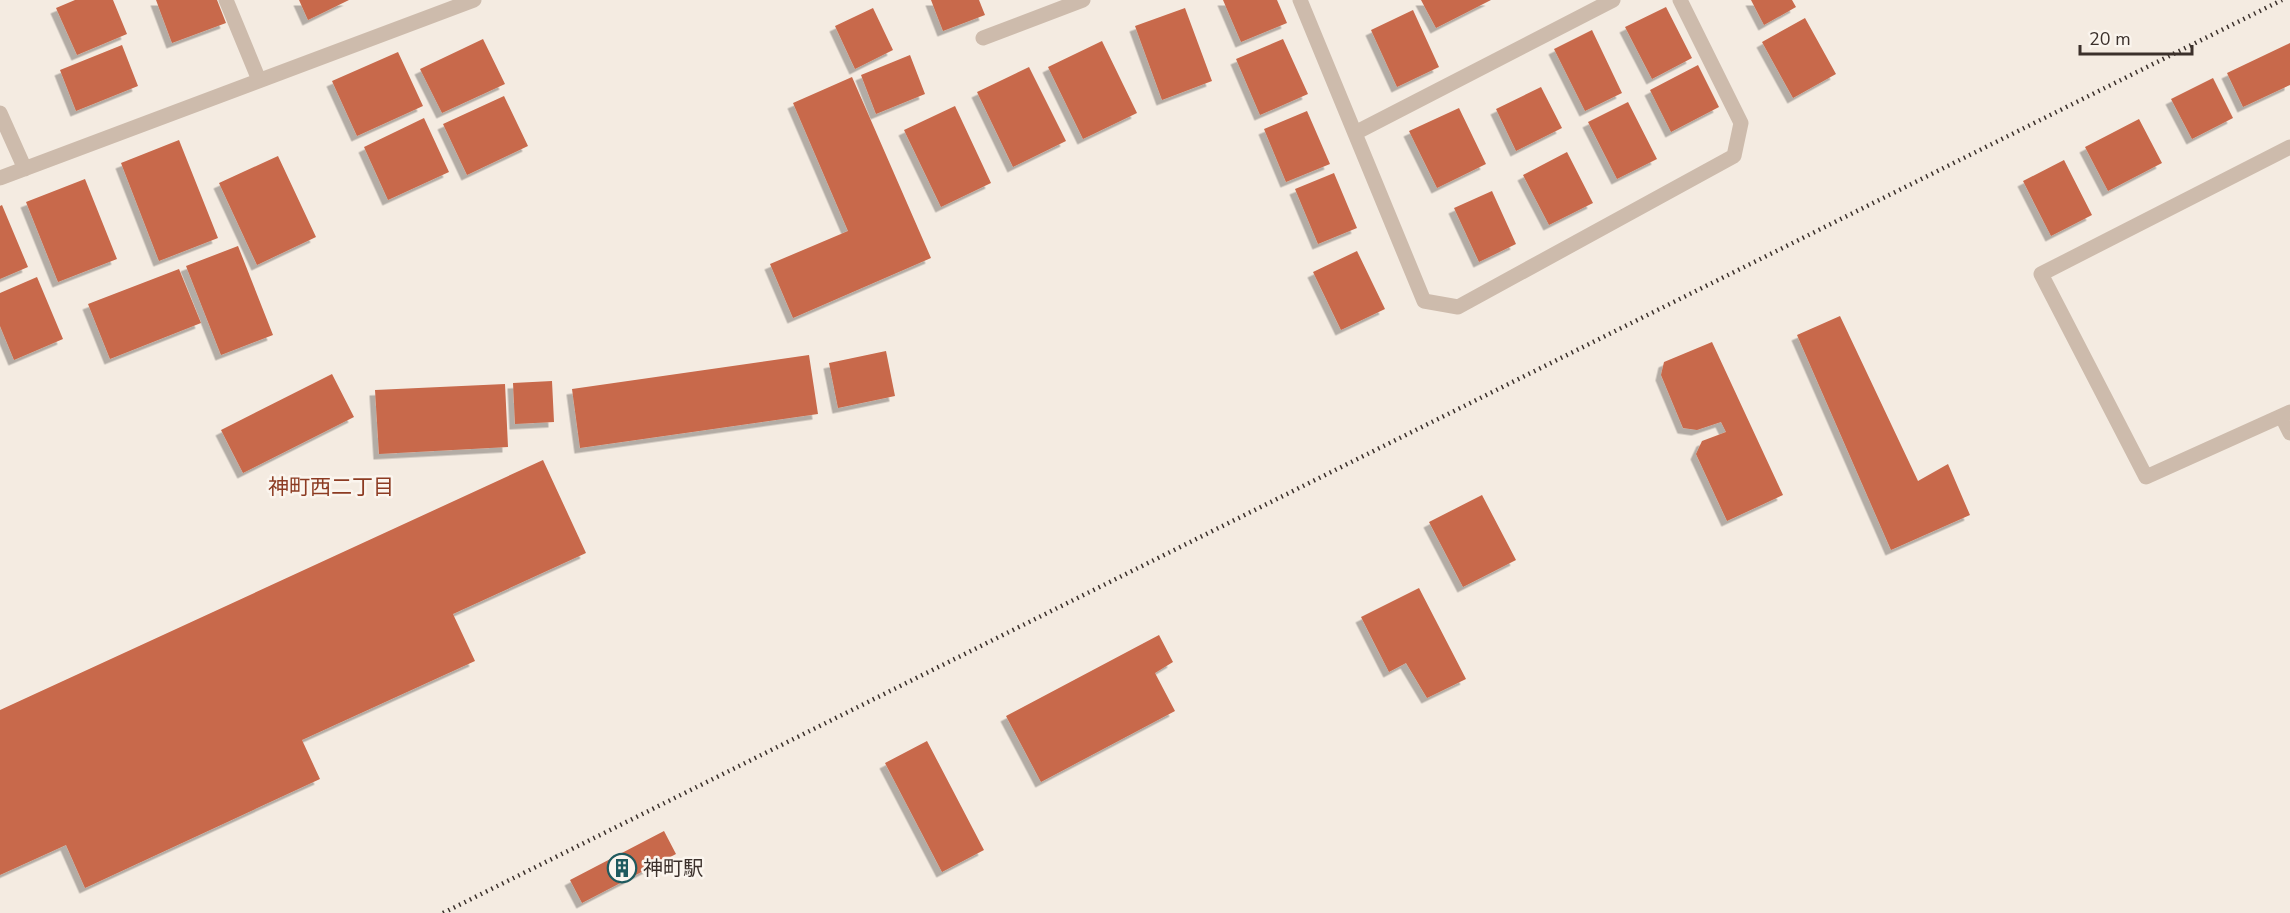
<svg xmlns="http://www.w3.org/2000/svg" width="2290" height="913" font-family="'Nunito Sans','Noto Sans JP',sans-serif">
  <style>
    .building { fill: #c8694b; filter: url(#shadow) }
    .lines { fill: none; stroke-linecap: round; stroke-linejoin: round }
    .minor { stroke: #cdbbac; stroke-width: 15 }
    .rail { stroke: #3b302b; stroke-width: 4.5; stroke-dasharray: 1.5 4.5; stroke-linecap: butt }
    .labels { text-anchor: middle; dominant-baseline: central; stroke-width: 5; stroke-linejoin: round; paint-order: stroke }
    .poi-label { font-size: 20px; fill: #3b302b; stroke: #fbf5ee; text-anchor: start }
    .neighbourhood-label { font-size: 21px; fill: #8c3b22; stroke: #fbf5ee }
  </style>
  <defs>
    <filter id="shadow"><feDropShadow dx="-5.5" dy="5.5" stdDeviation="0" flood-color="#0004"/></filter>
  </defs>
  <rect width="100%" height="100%" fill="#f4ebe1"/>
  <path class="building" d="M75,0h38l14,34 -50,21 -21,-47z
    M156,0h61l9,23 -54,20z
    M299,0h50l-41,20z
    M931,0h48l6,15 -42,16z
    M1223,0h54l10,23 -46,19z
    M1421,0h70l-55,28z
    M1751,0h41l4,7 -32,18z
    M1666,7l26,51 -40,21 -27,-52z
    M873,8l20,42 -38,19 -20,-43z
    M1185,8l27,73 -50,19 -27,-74z
    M1413,10l26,57 -42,20 -26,-57z
    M1805,18l31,56 -43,24 -31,-56z
    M1592,30l30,63 -37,18 -31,-62z
    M483,39l22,45 -63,29 -22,-44z
    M1283,39l25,55 -48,21 -24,-56z
    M1102,41l35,72 -54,26 -35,-72z
    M2290,43v42l-47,22 -16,-34z
    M122,45l16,41 -62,25 -16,-41z
    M398,52l25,54 -66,30 -25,-55z
    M910,55l15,39 -49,20 -15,-39z
    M1698,65l21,42 -48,25 -21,-42z
    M1029,67l37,74 -53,26 -36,-75z
    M852,77l79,181 -138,60 -23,-54 78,-33 -55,-128z
    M2213,78l20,40 -41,21 -21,-40z
    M1541,87l21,41 -46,23 -20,-42z
    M504,96l24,50 -61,29 -24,-51z
    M1628,102l29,57 -40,20 -29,-57z
    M955,106l36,77 -50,24 -37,-77z
    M1459,108l27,56 -49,24 -28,-57z
    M1307,111l23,53 -44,18 -22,-53z
    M424,118l25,54 -61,28 -24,-53z
    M2139,119l23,44 -54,28 -23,-44z
    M179,140l39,98 -59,23 -38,-98z
    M1567,152l26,51 -44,22 -26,-50z
    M278,156l38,81 -59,28 -38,-82z
    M2064,160l28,55 -41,21 -28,-55z
    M1334,173l23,55 -39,16 -23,-55z
    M85,179l32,80 -59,23 -32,-80z
    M1492,191l24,53 -37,18 -25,-54z
    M2,205l26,62 -28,12v-73z
    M238,246l35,89 -52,20 -35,-89z
    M1357,251l28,58 -44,21 -28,-58z
    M179,269l22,54 -91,36 -22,-55z
    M37,277l26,62 -49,21 -14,-34v-33z
    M1840,316l78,165 30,-17 22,51 -79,35 -94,-215z
    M1712,342l71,153 -56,26 -31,-67 6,-13 24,-9 -5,-10 -24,8 -14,-2 -22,-53 3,-13z
    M886,351l9,45 -57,12 -9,-45z
    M809,355l9,59 -238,34 -8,-59z
    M332,374l22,43 -111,56 -22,-43z
    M552,381l2,41 -39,2 -2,-41z
    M505,384l3,63 -129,7 -4,-64z
    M543,460l43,93 -133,61 22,47 -173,79 18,39 -235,109 -19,-43 -66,30v-165z
    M1482,495l34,65 -53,27 -34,-65z
    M1419,588l47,91 -39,19 -21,-35 -17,9 -28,-55z
    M1159,635l14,27 -18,11 20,38 -134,71 -35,-66z
    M927,741l57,109 -42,22 -57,-109z
    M664,831l12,23 -94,49 -12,-23z"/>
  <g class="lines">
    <path class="minor" d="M226,0l33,80
      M1300,0l124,301 34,6 276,-151 7,-33 -61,-123
      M983,38l100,-38
      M0,113l25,56
      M1355,133l258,-133
      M2290,147l-249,127 105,203 144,-65
      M0,178l474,-178
      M2282,417l8,16"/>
    <path class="rail" d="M443,913l1839,-913"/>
  </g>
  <defs>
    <g id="building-ring" transform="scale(1.5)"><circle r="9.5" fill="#fbf5ee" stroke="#1f5a5e" stroke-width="1.5"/><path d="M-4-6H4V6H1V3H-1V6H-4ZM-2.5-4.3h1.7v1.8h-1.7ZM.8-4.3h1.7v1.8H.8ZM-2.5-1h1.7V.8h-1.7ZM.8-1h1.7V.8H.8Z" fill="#1f5a5e"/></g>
  </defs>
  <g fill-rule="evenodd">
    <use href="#building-ring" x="622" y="868"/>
  </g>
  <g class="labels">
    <g class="poi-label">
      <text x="643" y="868">神町駅</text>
    </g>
    <g class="neighbourhood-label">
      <text x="331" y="487">神町西二丁目</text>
    </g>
  </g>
  <path d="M2080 45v9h112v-9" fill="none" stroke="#3b302b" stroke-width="3"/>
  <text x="2089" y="45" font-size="18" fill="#3b302b" stroke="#fbf5ee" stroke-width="4.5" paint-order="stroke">20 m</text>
</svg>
